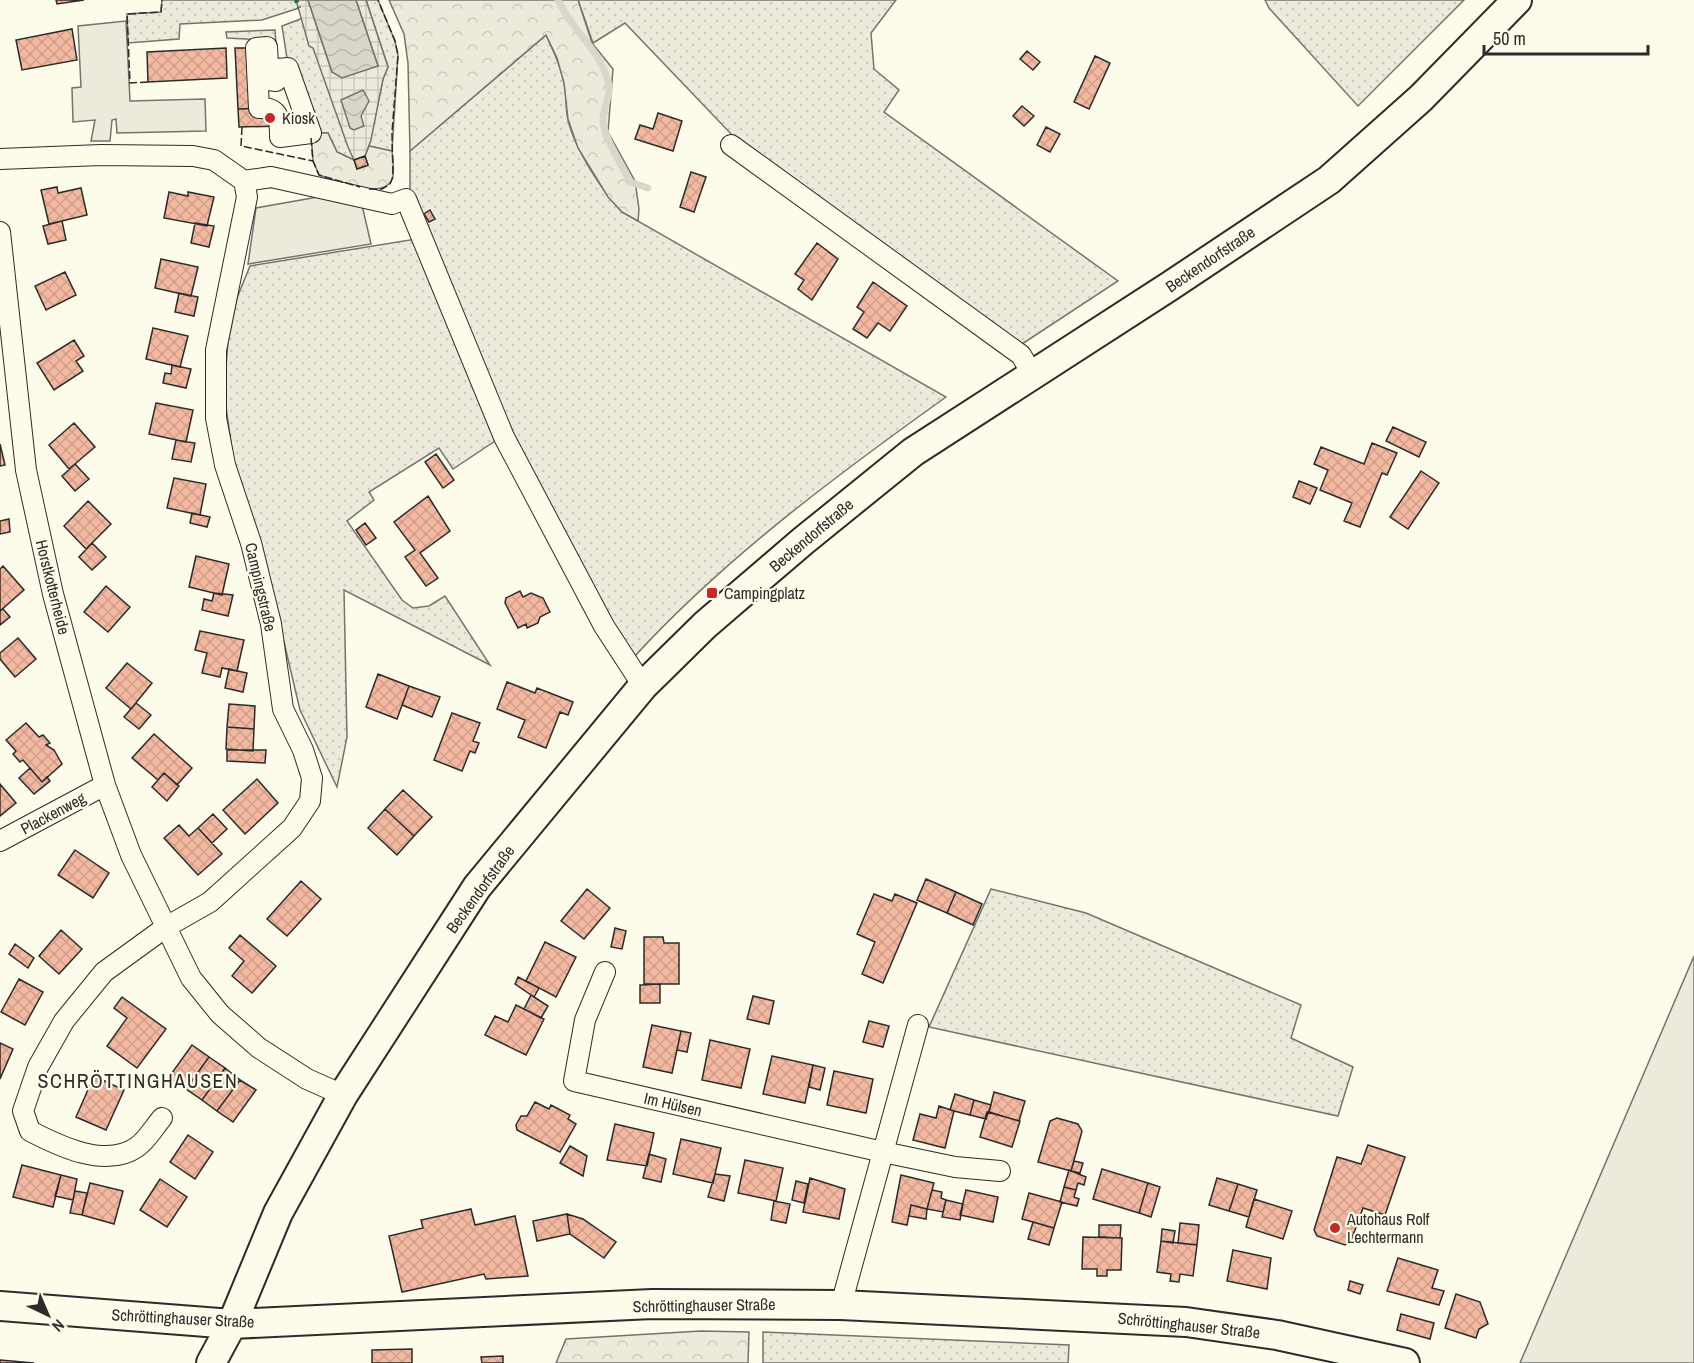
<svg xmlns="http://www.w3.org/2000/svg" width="1694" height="1363" font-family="'Archivo Narrow',sans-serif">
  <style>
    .green { fill: url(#green-dots); stroke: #74746e; stroke-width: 1.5 }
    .forest { fill: url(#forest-crowns); stroke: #74746e; stroke-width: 1.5 }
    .pitch { fill: #ecebdb; stroke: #74746e; stroke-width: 1.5 }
    .parking { fill: #eceadb; stroke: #74746e; stroke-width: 1.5 }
    .plaza { fill: url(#plaza-grid); stroke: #74746e; stroke-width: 1.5 }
    .water { fill: url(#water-waves); stroke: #74746e; stroke-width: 1.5 }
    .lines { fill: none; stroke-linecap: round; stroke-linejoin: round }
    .stream { stroke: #d8d7c9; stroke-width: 7 }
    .building { fill: url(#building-cross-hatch); stroke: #2b2b2b; stroke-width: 1.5 }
    .street-casing { stroke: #2b2b2b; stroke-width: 22 }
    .secondary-casing { stroke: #2b2b2b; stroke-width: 32 }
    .street { stroke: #fdfbea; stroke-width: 20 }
    .secondary { stroke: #fdfbea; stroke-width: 28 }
    .hedge { stroke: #34623c; stroke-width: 4.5; stroke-dasharray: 3 4.5; stroke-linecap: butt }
    .fence { stroke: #2b2b2b; stroke-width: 1.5; stroke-dasharray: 8 3; stroke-linecap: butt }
    .poi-dot { fill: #c62828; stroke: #fdfbea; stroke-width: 2 }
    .labels { text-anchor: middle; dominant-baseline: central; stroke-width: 4.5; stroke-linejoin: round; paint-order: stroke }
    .poi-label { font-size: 16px; fill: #2b2b2b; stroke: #fdfbea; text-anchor: start }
    .street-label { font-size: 16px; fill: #2b2b2b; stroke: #fdfbea }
    .quarter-label { font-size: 20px; letter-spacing: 1.5px; fill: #2b2b2b; stroke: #fdfbea }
  </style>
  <defs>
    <pattern id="green-dots" width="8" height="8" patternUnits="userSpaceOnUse" patternTransform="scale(1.5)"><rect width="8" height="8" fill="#ecebdb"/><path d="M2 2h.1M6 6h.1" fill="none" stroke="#cbcabc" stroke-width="1.8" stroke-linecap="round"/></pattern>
    <pattern id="forest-crowns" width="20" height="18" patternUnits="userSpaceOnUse" patternTransform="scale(1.5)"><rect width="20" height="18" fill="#ecebdb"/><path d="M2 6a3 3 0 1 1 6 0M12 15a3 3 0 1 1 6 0" fill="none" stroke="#cbcabc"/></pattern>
    <pattern id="plaza-grid" width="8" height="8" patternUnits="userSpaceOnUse" patternTransform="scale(1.5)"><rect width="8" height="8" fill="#eceadb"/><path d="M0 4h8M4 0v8" fill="none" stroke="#cbc9bc"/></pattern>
    <pattern id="water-waves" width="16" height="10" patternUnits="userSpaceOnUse" patternTransform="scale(1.5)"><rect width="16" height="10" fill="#d8d7c9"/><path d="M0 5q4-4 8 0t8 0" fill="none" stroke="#bab9ad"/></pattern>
    <pattern id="building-cross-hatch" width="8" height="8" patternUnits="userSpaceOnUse" patternTransform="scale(1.5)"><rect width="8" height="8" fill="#f2b8a0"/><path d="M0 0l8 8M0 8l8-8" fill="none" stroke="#d09e8a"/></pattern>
  </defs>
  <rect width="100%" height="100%" fill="#fdfbea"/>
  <path class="green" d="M162,0h134l3,8 -37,12 -82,4 -1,15 -51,4 -1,-29 34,-2z
    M366,0h12l17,41 3,14 -6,96 -23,-5 14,-67 5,-12z
    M578,0h318l-25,33 3,36 25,21 -15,22 234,169 -96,63 -289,-208 -108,-113 -32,20z
    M1265,0h199l-106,106 -89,-98z
    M303,18l51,142 -17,-8 -9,-19h-15l-26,-75 -5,-32z
    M275,30l3,39 -14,-29 -37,-2 -1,-6z
    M546,35c7,15 15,31 18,48 3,12 1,25 4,37 7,29 34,71 54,92l324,185c-109,78 -220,160 -311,259l-22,-24 -105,-197 -98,-243v-41z
    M416,239l82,200 -45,30 -14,-21 -70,44 5,8 -27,21 55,79 11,8 16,-2 16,-10 45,69 -146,-75 3,147 -10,50 -37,-77 -21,-89 -45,-157 -10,-72 4,-50 9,-44 13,-32z
    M991,889l95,24 215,92 -10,33 62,29 -15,49 -409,-89z
    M763,1332l306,13 -1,18h-305z"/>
  <path class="forest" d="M389,0h189l14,43 21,26 -5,63 27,49 4,28 -1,12 -16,-9 -14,-15 -30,-49 -10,-29 -4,-36 -7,-25 -11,-23 -136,116 -2,-88 -4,-29z
    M311,133h17l9,19 17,8 3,9 11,-4 -3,-9 4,-10 23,5c1,9 3,20 0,28 -8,22 -57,1 -73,-4l-6,-14z
    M701,1331l48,1 -1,31h-192l10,-24z"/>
  <path class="pitch" d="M1694,956v407h-174z"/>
  <path class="parking" d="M126,21l4,80 75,-2 1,32 -89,2 -1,-14 -4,1 -2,21h-19l4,-21 -22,2 -1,-34 9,-1 -3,-61z
    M329,195l33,10 9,39 -123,20 8,-56z"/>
  <path class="plaza" d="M296,0h12l24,72 46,-6 -22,-66h10l22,67 -5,12 -12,61 -6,16 -11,4 -6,-13 -35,-99 -4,-2z"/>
  <path class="water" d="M308,0h48l22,66 -36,12 -10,-6z
    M363,90l6,11 -8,15 3,10 -10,4 -4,-2 -9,-28z"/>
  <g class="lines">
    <path class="stream" d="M558,0c13,29 40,48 49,78 6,15 -3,26 -4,40 -2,15 20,49 27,64l18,6"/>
  </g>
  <path class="building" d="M56,0h28l-27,4z
    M72,29l5,31 -55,10 -6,-30z
    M226,48l1,30 -79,4 -1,-30z
    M235,48h21l3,60 -21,1z
    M1027,51l13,11 -7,8 -13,-11z
    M1095,56l15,7 -21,46 -15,-7z
    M1022,106l12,10 -10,10 -11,-10z
    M268,108l12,18 -41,1 -1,-18z
    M658,113l24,8 -9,30 -38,-12 5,-14 13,4z
    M1046,127l14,7 -10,18 -13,-7z
    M365,156l3,9 -11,4 -3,-9z
    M691,172l15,5 -12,35 -14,-5z
    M57,187l1,6 23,-5 6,27 -38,9 -8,-34z
    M169,192l19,4v-4l26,5 -7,29 -43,-8z
    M430,210l5,9 -6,3 -5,-8z
    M62,221l4,19 -18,4 -5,-18z
    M195,223l19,3 -5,21 -18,-4z
    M817,243l21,16 -26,41 -14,-11 6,-9 -9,-6z
    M161,259l37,8 -7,29 -36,-8z
    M65,272l11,23 -30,15 -11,-24z
    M873,282l34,24 -17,25 -12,-8 -11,15 -14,-9 11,-17 -7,-5z
    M179,293l19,4 -4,19 -19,-4z
    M153,328l35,8 -8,31 -34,-8z
    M74,340l10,16 -8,5 7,10 -29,19 -17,-27z
    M172,365l19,4 -5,19 -23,-5 2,-10 6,1z
    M156,403l37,7 -7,32 -37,-8z
    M74,423l21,24 -26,22 -20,-24z
    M1393,427l33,15 -7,15 -33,-16z
    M176,440l19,3 -4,19 -19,-3z
    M1372,443l25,10 -10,22 -5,-2 -22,54 -16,-6 8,-18 -32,-13 8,-20 -14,-6 7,-17 43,17z
    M0,444l5,21 -5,1z
    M436,454l18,26 -11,8 -18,-26z
    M75,464l14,15 -14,12 -13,-15z
    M1421,471l18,12 -31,46 -18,-12z
    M174,478l32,6 -6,31 -33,-7z
    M1299,481l18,7 -7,16 -17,-7z
    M428,496l22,35 -30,22 18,25 -12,8 -21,-29 10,-7 -21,-28z
    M88,501l23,23 -25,25 -22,-23z
    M192,513l18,4 -3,10 -17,-4z
    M9,519l1,13 -10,2v-13z
    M365,523l11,15 -10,7 -10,-15z
    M92,543l14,14 -14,13 -13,-13z
    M196,556l33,8 -7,31 -33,-8z
    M3,566l21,24 -24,21v-42z
    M106,586l24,21 -22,25 -24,-20z
    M520,591l3,6 8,-4 12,5 7,14 -10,5 -2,6 -11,5 -1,-4 -8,4 -13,-25 1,-5z
    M214,593l19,2 -5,21 -26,-6 2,-11 8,2z
    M3,609l7,8 -10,8v-14z
    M200,631l44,9 -7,31 -15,-3 -2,9 -18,-4 5,-20 -12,-3z
    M18,638l18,21 -21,18 -15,-18v-6z
    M127,663l25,20 -21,26 -25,-21z
    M229,669l18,4 -4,19 -18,-4z
    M378,674l31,12 -12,33 -31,-12z
    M507,682l28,11 2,-5 36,14 -5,13 -8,-3 -14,36 -28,-11 7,-17 -28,-11z
    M409,686l31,11 -8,20 -30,-12z
    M136,703l15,12 -12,14 -15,-12z
    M229,704l26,2 -1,23 -27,-2z
    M452,713l28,10 -7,18 6,2 -4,10 -5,-2 -8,20 -28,-11z
    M26,723l13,14 4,-2 7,8 -4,2 8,5 8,14 -20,18 -19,-22 -3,2 -7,-8 3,-3 -10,-11z
    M227,727l27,2 -1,22 -27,-2z
    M154,734l38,34 -15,17 -13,-12 -6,7 -26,-22z
    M227,750h39l-1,13 -38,-2z
    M30,768l12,14 5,-5 3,4 -16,13 -15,-16z
    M164,773l15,13 -12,15 -15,-14z
    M257,779l21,24 -33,31 -22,-24z
    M0,784l16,19 -16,13z
    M403,790l29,27 -18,19 -29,-27z
    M385,809l29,27 -17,19 -29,-27z
    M213,814l14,15 -15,14 -14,-15z
    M179,825l10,11 9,-8 24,26 -24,21 -34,-37z
    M75,850l34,23 -16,25 -35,-23z
    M926,879l30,13 -9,21 -30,-13z
    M301,881l20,18 -34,37 -20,-17z
    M587,889l23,19 -26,31 -23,-18z
    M956,892l26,12 -9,21 -26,-12z
    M874,894l18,7 3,-7 22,9 -34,80 -21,-9 13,-32 -18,-8z
    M615,928l11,3 -4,18 -11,-2z
    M61,930l21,19 -23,25 -20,-18z
    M240,935l36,31 -24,27 -20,-17 12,-15 -15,-13z
    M644,937h19l1,6h15v41h-35z
    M545,942l31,15 -20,40 -30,-16z
    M15,944l19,14 -6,10 -19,-14z
    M518,977l21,11 -5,9 -19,-13z
    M19,979l24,13 -18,33 -24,-13z
    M660,984v19h-20v-18z
    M531,995l17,11 -7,12 -17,-9z
    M753,996l21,5 -5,23 -22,-5z
    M122,997l44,32 -29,39 -30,-22 20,-28 -13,-10z
    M516,1005l28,14 -18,36 -41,-20 10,-19 13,6z
    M869,1021l20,5 -6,21 -20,-5z
    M652,1025l29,6 -9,42 -29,-6z
    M681,1031l10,2 -4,19 -10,-2z
    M710,1040l40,9 -9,39 -39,-8z
    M0,1043l13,6 -13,30z
    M192,1045l17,12 -23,32 -17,-12z
    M772,1056l41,9 -8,38 -42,-9z
    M209,1057l16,11 -23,32 -16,-11z
    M813,1065l12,3 -5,22 -11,-3z
    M225,1068l15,12 -23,31 -15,-11z
    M834,1071l39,8 -7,34 -39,-8z
    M94,1076l30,14 -18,40 -30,-13z
    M240,1080l16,10 -23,32 -16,-11z
    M994,1092l31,9 -6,20 -30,-9z
    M955,1094l19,6 -4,15 -20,-5z
    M974,1100l17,5 -5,14 -16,-4z
    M535,1102l14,7 2,-4 19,10 -2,4 8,5 -16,28 -43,-22 -1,-5 5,-9h6z
    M939,1106l15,5 -9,37 -32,-8 7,-26 16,4z
    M987,1112l33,9 -8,26 -32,-10z
    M1057,1118l21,6 4,7 -11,40 -33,-9 12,-41z
    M615,1124l39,9 -7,33 -40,-6z
    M188,1135l25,17 -18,27 -25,-17z
    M681,1139l40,9 -8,35 -40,-9z
    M1368,1145l37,12 -20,58 -22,-7 -12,33 -6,4 -28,-9 -3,-6 23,-73 24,7z
    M570,1146l17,10 -4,20 -23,-13z
    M649,1154l17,5 -5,23 -18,-4z
    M745,1160l38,8 -7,33 -38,-8z
    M1074,1161l9,2 -3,10 -9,-2z
    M22,1165l39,10 -8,32 -40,-10z
    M1102,1169l46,14 -9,30 -46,-14z
    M1069,1170l17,7 -2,8 -6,-2 -2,7 -12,-3z
    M715,1174l15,2 -6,25 -16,-4z
    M61,1175l16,4 -4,21 -18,-4z
    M901,1175l33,8 -7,26 -16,-4 -4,20 -15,-3z
    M810,1178l35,11 -6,30 -36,-7z
    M1217,1178l21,6 -9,27 -20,-6z
    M160,1179l27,18 -20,30 -27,-17z
    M796,1181l12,3 -4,19 -12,-3z
    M90,1183l33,8 -9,33 -32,-9z
    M1148,1183l12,4 -9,30 -12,-4z
    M1238,1184l19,6 -8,27 -20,-6z
    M1064,1187l12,3 -2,7 5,2 -2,7 -17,-4z
    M932,1190l10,2 -1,6 5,2 -3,12 -16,-3z
    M966,1190l32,7 -5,25 -33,-7z
    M75,1191l12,2 -5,22 -12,-2z
    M1029,1193l33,9 -8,26 -32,-9z
    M1254,1199l38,12 -9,28 -37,-12z
    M946,1200l17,4 -3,16 -18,-3z
    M774,1201l16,3 -4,19 -15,-3z
    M911,1205l16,4 -1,10 -17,-3z
    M471,1209l4,16 40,-9 13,60 -42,3 -2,-5 -82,18 -13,-56 34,-8 -2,-8z
    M567,1214l3,20 -33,7 -4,-20z
    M567,1214l16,5 33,23 -12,16 -34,-24z
    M1033,1222l21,6 -5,17 -21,-6z
    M1180,1223l19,2 -2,20 -19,-2z
    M1099,1225h22l-1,13 -21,-1z
    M1162,1229l13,2 -2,12 -12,-2z
    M1083,1237l39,1 -1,32h-14v6h-10v-7h-15z
    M1161,1241l36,4 -4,31 -13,-2 -1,8 -9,-1 1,-7 -14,-2z
    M1233,1250l38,8 -4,31 -40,-8z
    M1398,1258l40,12 -6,18 12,3 -5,14 -52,-14z
    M1350,1281l13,4 -3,9 -12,-4z
    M1456,1294l24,8 8,22 -9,5 -3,9 -31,-10z
    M1401,1314l33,9 -4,16 -33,-9z
    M412,1349v14h-40v-13z
    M503,1356v7h-21l-1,-6z
    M0,1360l34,3h-34z"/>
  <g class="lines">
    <g class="street-casing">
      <path id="street" d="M267,47l2,33 7,1 2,-12 10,-1 23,65 -31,4c0,-17 0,-30 -21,-29l-3,-60z
        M731,145l290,210 11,19
        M0,159l101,-4 92,1 21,4 30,21 3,16 -31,153v68l9,47 26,78 20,81 12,85 20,41 9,28 -2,23 -18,27 -82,74 -44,25 -62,45 -40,49 -26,46 -15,44 7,20c29,15 76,38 107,16 10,-7 18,-21 25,-29
        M244,181l27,-4 121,27 14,-5 98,238 100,189 39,60
        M0,232l26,238 27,124 52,191 26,70 60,123 29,36 39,34 48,31 36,16
        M0,841l105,-56
        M605,972l-20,48 -11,61 309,71 72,15 45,4
        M841,1305l77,-280"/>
    </g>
    <g class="secondary-casing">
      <path id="secondary" d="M0,1306l232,18 420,-20 189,1 345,17 91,13 128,28
        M211,1363l21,-39 46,-111 65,-118 134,-208 166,-201 62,-61 98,-84 110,-89 257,-166 159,-106 92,-82 96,-98"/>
    </g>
    <use href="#street" class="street"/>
    <use href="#secondary" class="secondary"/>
    <path class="hedge" d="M296,0l3,8"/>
    <path class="fence" d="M148,82l-18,1 -3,-69 34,-2 1,-12
      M242,127l-1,19 72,15
      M311,138l2,23 6,14 41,12
      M369,189h13l8,-5 3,-7 -1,-44 6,-78 -3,-14 -17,-41"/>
  </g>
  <g class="poi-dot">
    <circle cx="270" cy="118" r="6"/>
    <rect x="706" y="587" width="12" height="12" rx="3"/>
    <circle cx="1335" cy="1228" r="6"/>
  </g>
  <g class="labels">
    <g class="poi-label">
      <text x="282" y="118">Kiosk</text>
      <text x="724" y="593">Campingplatz</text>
      <text x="1347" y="1219">Autohaus Rolf<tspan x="1347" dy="18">Lechtermann</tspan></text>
    </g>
    <g class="street-label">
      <text transform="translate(1210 259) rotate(-34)">Beckendorfstraße</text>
      <text transform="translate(811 535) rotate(-40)">Beckendorfstraße</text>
      <text transform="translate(53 587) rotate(76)">Horstkotterheide</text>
      <text transform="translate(261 587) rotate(77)">Campingstraße</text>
      <text transform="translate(53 813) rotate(-28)">Plackenweg</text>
      <text transform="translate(480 889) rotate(-54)">Beckendorfstraße</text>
      <text transform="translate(673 1104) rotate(13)">Im Hülsen</text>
      <text transform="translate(704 1305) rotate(-1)">Schröttinghauser Straße</text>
      <text transform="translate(183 1318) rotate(3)">Schröttinghauser Straße</text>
      <text transform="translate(1189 1325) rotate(6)">Schröttinghauser Straße</text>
    </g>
    <g class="quarter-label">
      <text x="138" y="1080">SCHRÖTTINGHAUSEN</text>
    </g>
  </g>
  <g transform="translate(48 1315) rotate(136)" stroke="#fdfbea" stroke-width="4.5" paint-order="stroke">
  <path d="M0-4.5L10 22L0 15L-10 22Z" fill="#2b2b2b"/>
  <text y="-9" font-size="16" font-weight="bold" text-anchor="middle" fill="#2b2b2b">N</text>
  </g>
  <path d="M1484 45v9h164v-9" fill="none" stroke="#2b2b2b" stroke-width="3"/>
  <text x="1493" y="45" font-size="18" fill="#2b2b2b" stroke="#fdfbea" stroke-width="4.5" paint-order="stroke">50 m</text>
</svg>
